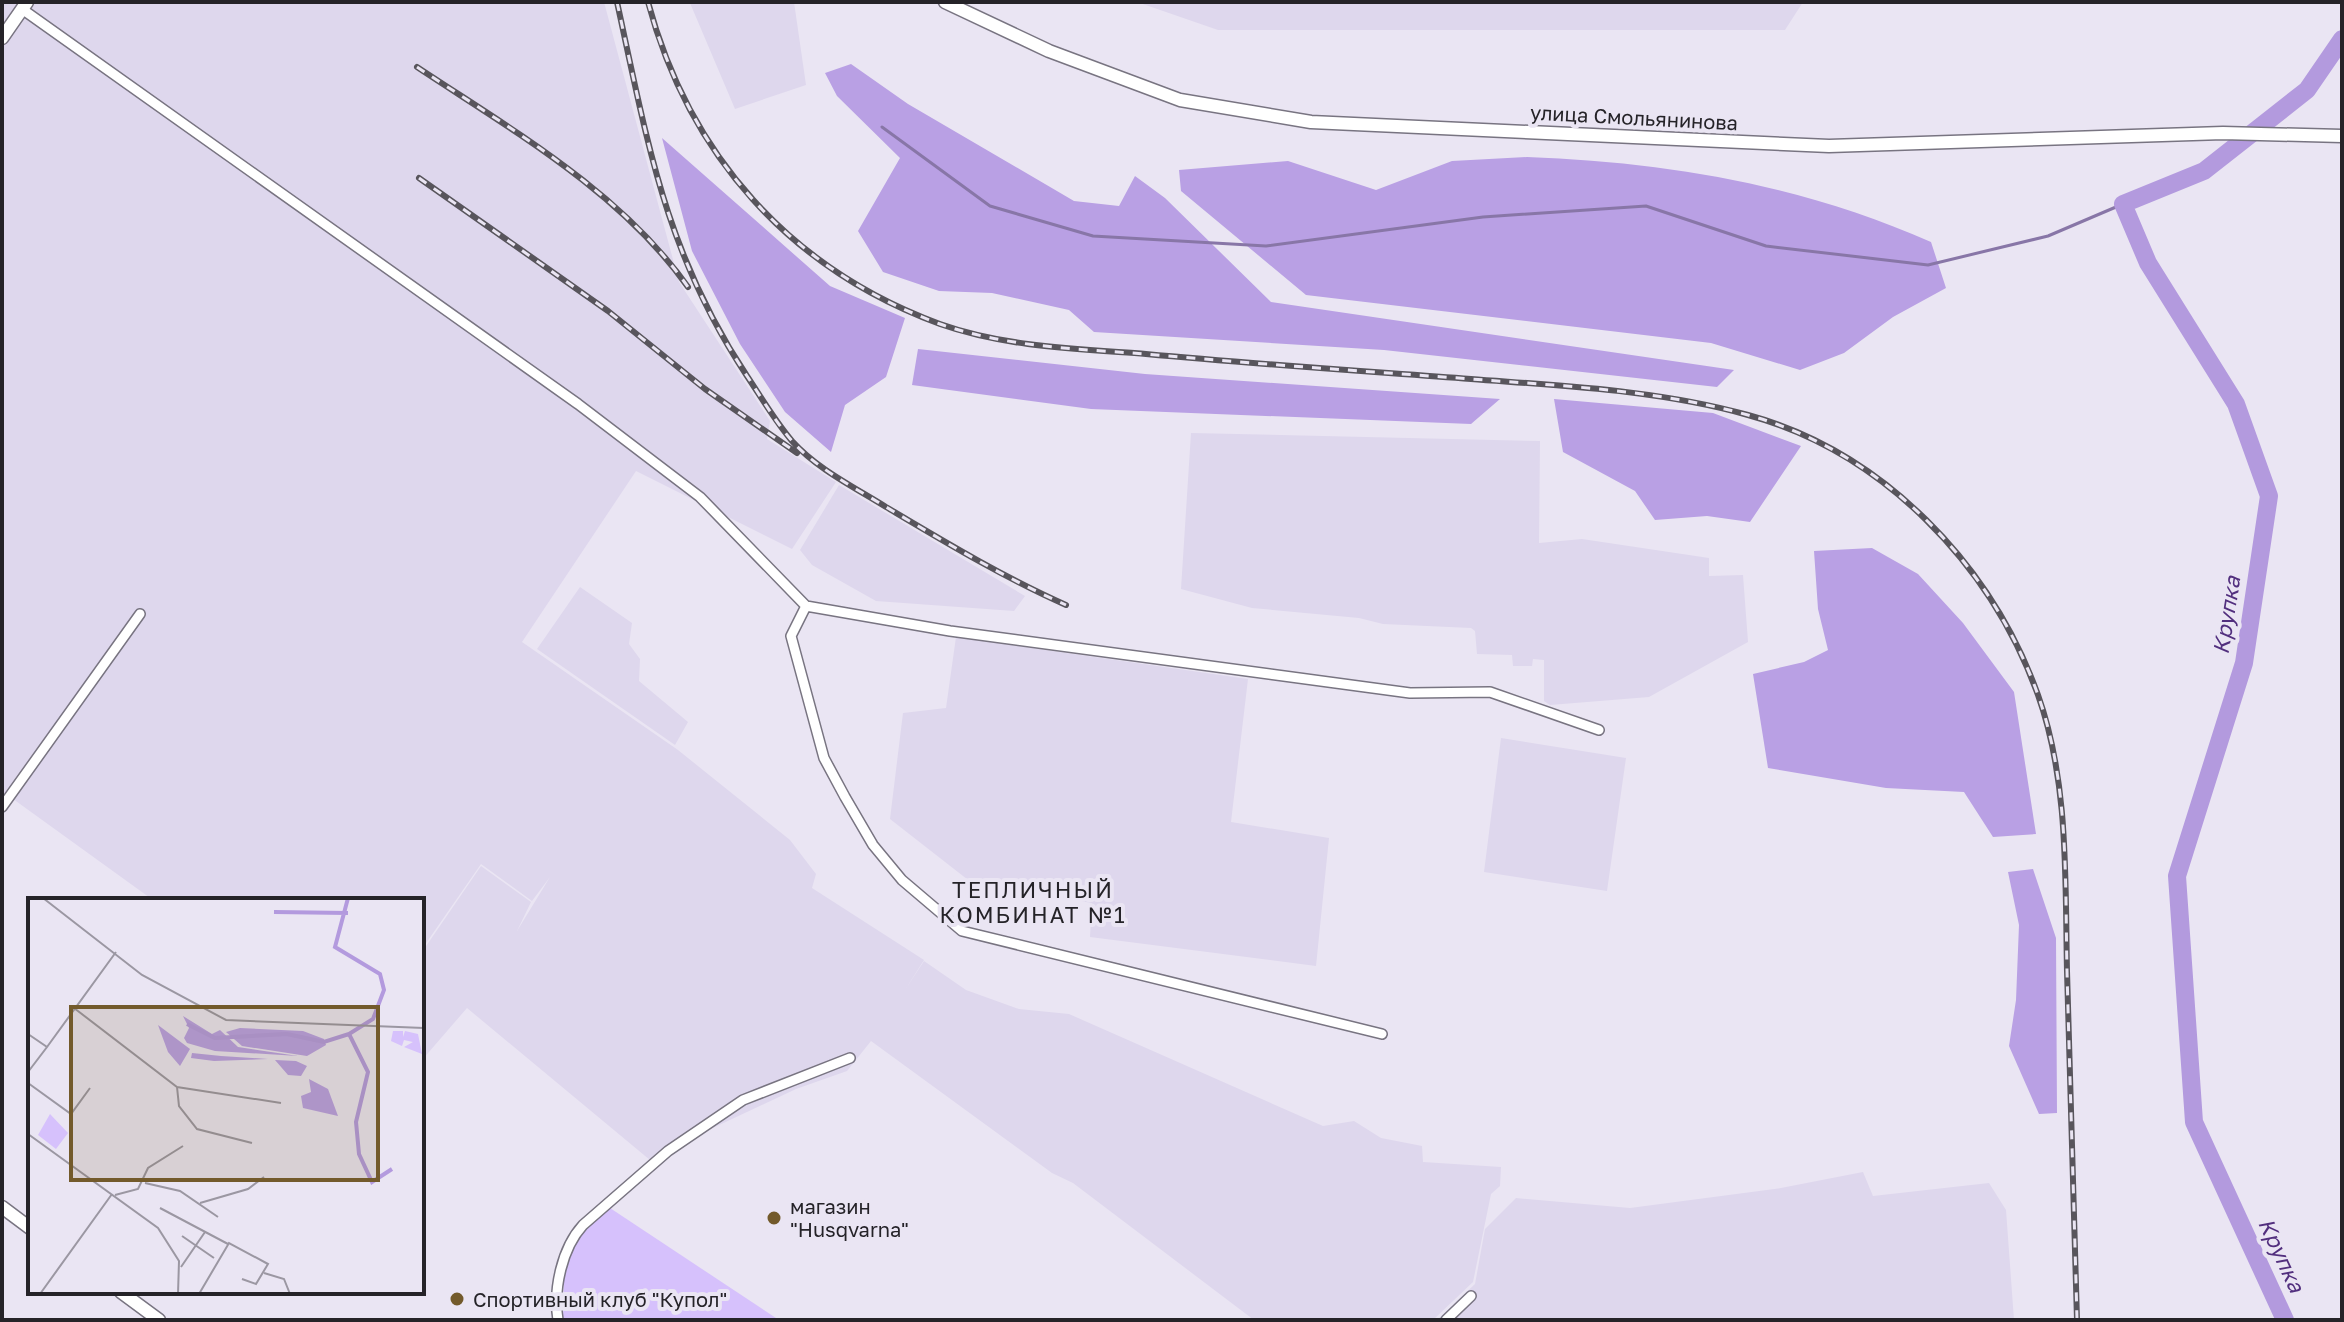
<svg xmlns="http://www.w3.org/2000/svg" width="2344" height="1322" font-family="'Golos Text',sans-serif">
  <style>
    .built { fill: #ded7ed }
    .green { fill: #d6c1fc }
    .forest { fill: #b9a0e4 }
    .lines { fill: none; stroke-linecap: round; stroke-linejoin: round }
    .stream { stroke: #8876a7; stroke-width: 3 }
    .river { stroke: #b39ade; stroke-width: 18 }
    .minor-casing { stroke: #787481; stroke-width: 12 }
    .tertiary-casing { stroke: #787481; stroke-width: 15 }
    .minor { stroke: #fff; stroke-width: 9 }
    .tertiary { stroke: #fff; stroke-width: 12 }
    .rail-casing { stroke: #58555c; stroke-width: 6 }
    .rail { stroke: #eae5f3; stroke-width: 3; stroke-dasharray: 9; stroke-linecap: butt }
    .poi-dot { fill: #735a2b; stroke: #eae5f3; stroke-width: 3 }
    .labels { text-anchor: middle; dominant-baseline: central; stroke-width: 8; stroke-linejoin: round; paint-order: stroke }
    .street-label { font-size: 20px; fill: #252328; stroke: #eae5f3 }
    .poi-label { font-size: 20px; fill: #252328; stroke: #eae5f3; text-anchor: start }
    .water-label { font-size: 22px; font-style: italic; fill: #522f7e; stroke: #eae5f3 }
    .neighbourhood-label { font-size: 22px; letter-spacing: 2px; fill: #252328; stroke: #eae5f3 }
    .inset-river { fill: none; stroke: #b39ade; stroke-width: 4 }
    .inset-road { fill: none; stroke: #9b97a2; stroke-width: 2 }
    .view { fill: #735a2b; fill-opacity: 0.15; stroke: #735a2b; stroke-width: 4 }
    .inset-edge { fill: none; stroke: #252328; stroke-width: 4 }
  </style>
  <rect width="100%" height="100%" fill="#eae5f3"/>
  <path class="built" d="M2,2h602l75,280 91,139 -3,18 69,43 -44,67 -156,-78 -114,171 156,108 112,90 26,34 -4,14 112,72 -19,30 19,-29 42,29 53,19 50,5 254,112 31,-5 27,17 41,8 1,16 78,5 -1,19 -9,8 -18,88 -40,38h-179l-181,-137 -21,-10 -181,-132 -24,30 -51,18 -96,45 -44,31 -189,-157 -45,52v-108l59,-86 50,36 -14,29 33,-54 -18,24 -51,-37 -59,85v-49h-269l-151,-109z
    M794,2l12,83 -71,24 -45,-106z
    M1137,2h666l-18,28h-567z
    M1191,433l349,8 -1,102 43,-4 127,19v18l34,-1 5,67 -99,55 -99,8 -6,-4v-41l-11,-1 -1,7h-19l-1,-11 -35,-1 -2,-23 -4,-3 -88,-4 -24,-6 -107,-10 -71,-19z
    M839,485l186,111 -11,15 -138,-10 -64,-36 -12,-15z
    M580,587l52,36 -3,21 11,15 -1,22 49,41 -13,23 -138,-96z
    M956,637l292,42 -17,143 98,16 -13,128 -226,-29 2,-34 -120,-20 -82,-64 13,-106 43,-5z
    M1501,738l125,20 -19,133 -123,-19z
    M1863,1172l10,24 116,-13 17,27 8,110h-577l38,-36 10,-55 31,-31 114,10 151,-20z"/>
  <path class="green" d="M610,1208l169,112h-216l1,-47 12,-34z"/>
  <path class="forest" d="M851,64l57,40 166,97 45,5 16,-30 30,22 106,104 463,68 -17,17 -333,-37 -290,-18 -25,-22 -77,-17 -53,-2 -56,-19 -25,-41 42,-73 -63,-62 -12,-23z
    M662,138l168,148 75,32 -19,59 -41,28 -14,47 -46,-40 -45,-68 -48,-93z
    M1527,157c140,5 276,28 404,85l15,46 -53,29 -49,36 -44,17 -89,-27 -405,-48 -125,-104 -2,-21 109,-9 88,29 76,-29z
    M918,349l227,25 355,25 -29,25 -380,-15 -179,-24z
    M1554,399l159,14 88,33 -51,76 -43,-6 -52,4 -20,-29 -72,-39z
    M1872,548l46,26 45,49 51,69 22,142 -43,3 -29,-45 -78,-4 -118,-20 -15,-94 51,-12 24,-12 -10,-41 -4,-58z
    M2033,869l23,69 1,175 -18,1 -30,-68 7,-46 3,-75 -11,-53z"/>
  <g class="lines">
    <path class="stream" d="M882,127l108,79 103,30 173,10 217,-29 163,-11 120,40 162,19 120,-29 75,-32"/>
    <path class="river" d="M2285,1320l-91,-198 -17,-246 67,-213 25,-167 -33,-92 -88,-141 -25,-59 81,-33 103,-81 35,-51"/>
    <g class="minor-casing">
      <path id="minor" d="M22,9l556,395 122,93 106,109 144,25 460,62 80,-1 109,38
        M806,606l-15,30 33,122 21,39 28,48 29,35 60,51 420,103
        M2,807l138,-193
        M558,1320c-5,-31 4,-72 25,-95l85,-74 75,-51 107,-42
        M1446,1320l25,-24"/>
    </g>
    <g class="tertiary-casing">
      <path id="tertiary" d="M945,2l104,49 131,49 131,22 518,24 394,-13 119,3
        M2,38l25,-36
        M2,1207l28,21
        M121,1292l38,28"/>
    </g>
    <use href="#minor" class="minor"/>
    <use href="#tertiary" class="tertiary"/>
    <g class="rail-casing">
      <path id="rail" d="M617,2c31,142 48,250 130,374 14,21 28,45 45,65 25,28 62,46 94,66 59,35 117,70 180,98
        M648,2c41,153 142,267 292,322 65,23 138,25 206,30 109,10 217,17 325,25 92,7 188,11 277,36 135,37 243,149 290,280 31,87 27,184 29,276 3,116 7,233 10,349
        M417,67c95,63 204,125 271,220
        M419,178l189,133 97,78 92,64"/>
    </g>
    <use href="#rail" class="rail"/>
  </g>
  <g class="poi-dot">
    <circle cx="774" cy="1218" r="8"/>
    <circle cx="457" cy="1299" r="8"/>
  </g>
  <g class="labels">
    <g class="street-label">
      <text transform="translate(1634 117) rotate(3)">улица Смольянинова</text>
    </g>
    <g class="poi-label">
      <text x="790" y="1206">магазин<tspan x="790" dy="23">"Husqvarna"</tspan></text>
      <text x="473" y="1299">Спортивный клуб "Купол"</text>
    </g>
    <g class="water-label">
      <text transform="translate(2226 615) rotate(-81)">Крупка</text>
      <text transform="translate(2282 1255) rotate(65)">Крупка</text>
    </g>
    <g class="neighbourhood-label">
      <text x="1033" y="889">ТЕПЛИЧНЫЙ<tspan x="1033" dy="25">КОМБИНАТ №1</tspan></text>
    </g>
  </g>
  <g transform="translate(28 898)">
    <rect width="396" height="396" fill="#eae5f3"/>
    <path d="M365,133h10v6l2,-6 13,3 4,20 -18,-7 9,-5 -9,-2 -2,6 -11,-5zM22,216l18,19 -12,16 -18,-14z" fill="#d6c1fc"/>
    <path d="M155,118l29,18 8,-4 18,17 60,9 -83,-5 -28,-8 -3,-5 5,-10zM130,127l32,24 -10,17 -12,-14zM212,130l63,3 21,8 2,6 -19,11 -65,-10 -16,-14zM164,155l29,3 47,3 -54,2 -23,-3zM247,162l21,1 11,5 -6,10 -13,-1zM281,181l19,10 10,27 -35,-8 -2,-12 10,-4z" fill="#b9a0e4"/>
    <path class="inset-river" d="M320,0l-13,49 45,27 4,16 -11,29 -24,15 19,38 -12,50 3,32 13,28 20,-13M246,14l74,1M159,126l28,14 72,-4 37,8 25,-8"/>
    <path class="inset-road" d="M15,0l99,77 84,45 198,8M46,110l103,79 104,16M0,136l19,13 -19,25M19,149l69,-95M0,185l43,31 19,-26M149,189l2,19 18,23 55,14M0,236l130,94 21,33 -1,33M117,285l35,8 38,26M87,297l23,-6 10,-21 35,-22M172,305l48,-14 16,-12M132,310l68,36M154,338l32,22M153,369l24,-35M236,375l20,6 6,15M12,396l72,-100M171,396l30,-51 39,21 -12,20 -14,-5"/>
    <path class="view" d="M43,109h307v173h-307z"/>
    <rect width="396" height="396" class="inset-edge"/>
  </g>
  <rect width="2344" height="1322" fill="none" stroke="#252328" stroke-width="8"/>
</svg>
